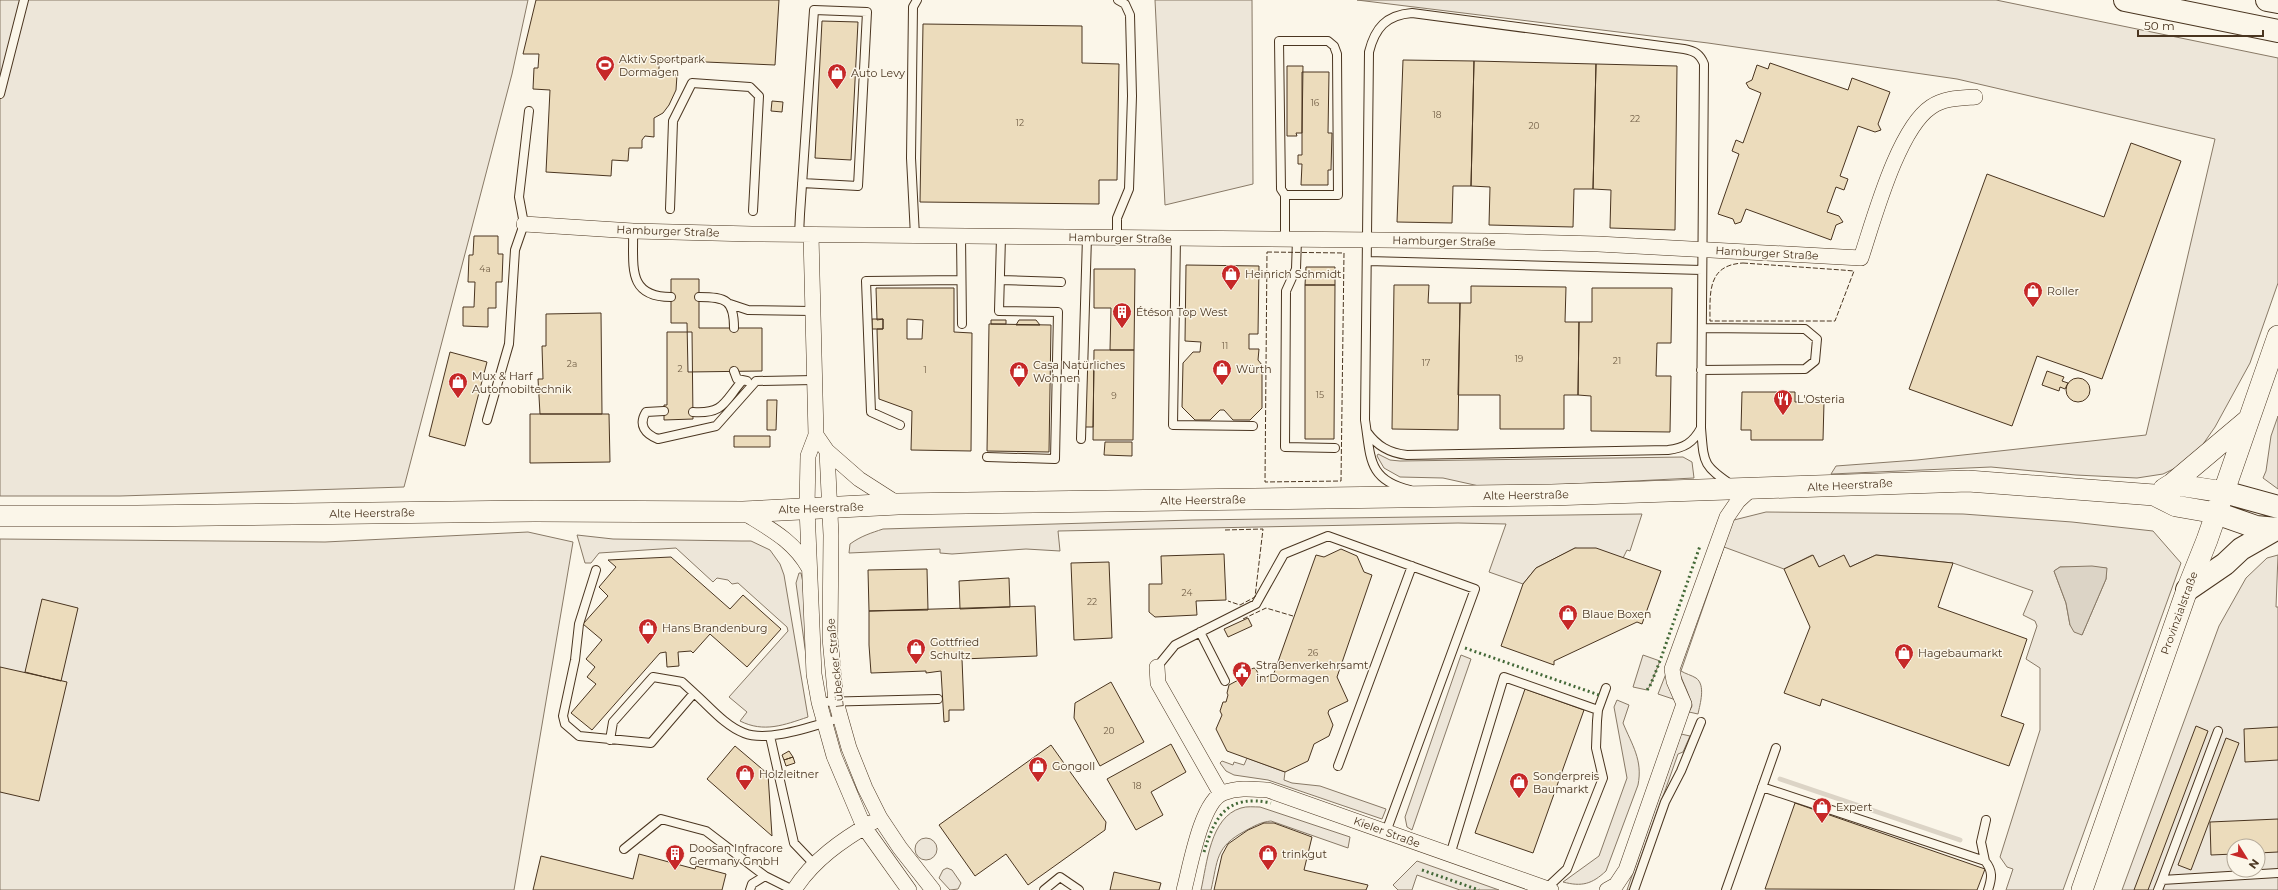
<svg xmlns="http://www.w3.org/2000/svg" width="2278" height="890" font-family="Montserrat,sans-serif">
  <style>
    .green { fill: #ede6d9; stroke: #887966; fill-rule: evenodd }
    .water { fill: #dcd4c6; stroke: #887966 }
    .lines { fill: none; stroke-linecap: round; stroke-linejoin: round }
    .stream { stroke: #dcd4c6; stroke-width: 5 }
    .building { fill: #ecdcbc; stroke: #4a3520; fill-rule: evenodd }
    .lane-casing { stroke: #4a3520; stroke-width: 10 }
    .street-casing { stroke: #4a3520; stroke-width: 16 }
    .secondary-casing { stroke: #4a3520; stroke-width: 22 }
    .highway-casing { stroke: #4a3520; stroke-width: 24 }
    .lane { stroke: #fbf6e9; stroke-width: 8 }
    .street { stroke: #fbf6e9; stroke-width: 15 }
    .secondary { stroke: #fbf6e9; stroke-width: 21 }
    .highway { stroke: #fbf6e9; stroke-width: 22 }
    .hedge { stroke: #436837; stroke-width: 3; stroke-dasharray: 2 3; stroke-linecap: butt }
    .fence { stroke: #4a3520; stroke-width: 1; stroke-dasharray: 5 2; stroke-linecap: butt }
    .labels { text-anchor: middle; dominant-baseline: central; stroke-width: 3; stroke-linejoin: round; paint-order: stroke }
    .number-label { font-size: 9px; fill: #725f47 }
    .poi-label { font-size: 11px; fill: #4a3520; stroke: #fbf6e9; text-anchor: start }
    .street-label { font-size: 11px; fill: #4a3520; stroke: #fbf6e9 }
  </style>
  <rect width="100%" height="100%" fill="#fbf6e9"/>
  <path class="green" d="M0,0h528l-16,74 -108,413 -284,9h-120z
    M1155,0h97l1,184 -88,21z
    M1357,0h639l282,58v225l-28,80 -35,64 -23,33 -29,14 -26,4 -61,-3 -85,-8 -160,7 5,-8 81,-6 229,-25 69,-296 -258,-60 -249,-36z
    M2278,416v73l-15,-11 3,-7 5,-35z
    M1378,454l12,6 10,1 283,-4 9,5 2,16 -141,7 -74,1 -36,-8 -43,-1 -16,-9 -7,-12z
    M1766,512l197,2 109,8 81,9 28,32 -118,327h-57l7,-21 -6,-2 -7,-10 40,-127v-62l-14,-9 11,-33 -2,-5 -12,-6 10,-24 -80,-28 -77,-8 -26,12h-31l-7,-12 -28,14 -60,-22 -43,124c5,3 10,4 15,7 10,7 4,26 2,36l-9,-2c1,-3 3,-4 3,-7 0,-3 -12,-31 -15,-37l53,-147zM2060,567l46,1v11l-24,56 -12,-10 -4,-22 -12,-32z
    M1642,514l-12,37 -3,-1 -4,8 -48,-10 -39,20 -13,16 -34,-12 17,-48 -48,-1 -400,8 2,20 -34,-2 -74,5 -12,-1v-4l-91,4 1,-9c11,-8 21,-11 33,-15l309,-9z
    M528,532l45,10 -59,348h-514v-351l325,3z
    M577,535l36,4 128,2h10l19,9 10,14 4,11 24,142c-24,8 -44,16 -68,4l7,-9 -18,-15 59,-66 -1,-4 -49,-44 -6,1 -4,-4 -11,-2 -4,4 -37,-34 -77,5 -8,10h-6z
    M2278,555l-2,52h2v283h-156l97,-264 27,-48 21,-20zM2234,846h24v24h-24z
    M799,573h2l2,10 4,80 -11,-80z
    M1461,655l10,4 -59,171 -5,-3 -2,-10z
    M1643,655l17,6 -10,25 -3,4 -14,-3z
    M1667,671l12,30 -21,-7z
    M1617,700l12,5 -6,18c9,22 20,37 15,62l-32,86c-14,13 -24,16 -43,11l36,-26 28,-78 -13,-71z
    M1681,734l9,2 -7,16 -5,2 -48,136h-3z
    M1247,758l38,14 -1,8 8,3 28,3 66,23 -4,10 -114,-39 -34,-5 -8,-4 -6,-8 2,-2 11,4 1,-3 10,3z
    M1260,807l90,30 -2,11 -77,-27c-10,1 -17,5 -26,10 -30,16 -27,29 -34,59h-10c6,-26 9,-73 40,-82 6,-2 13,-1 19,-1z
    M915 849a11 11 0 1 1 22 0a11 11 0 1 1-22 0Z
    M1417,861l82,29h-39l-43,-15 -5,15h-14l-5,-5z
    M947,868l5,2 9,13 -3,6 -8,1 -11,-12 4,-8z"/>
  <path class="water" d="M2092,566l15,2 -1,11 -24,56 -8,-3 -4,-7 -4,-22 -12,-32 6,-4z"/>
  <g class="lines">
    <path class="stream" d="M1780,779l180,61"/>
  </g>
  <path class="building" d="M536,0h243l-4,65 -116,-5v15h18l-1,15 -7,15 -6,8 -9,5v19l-9,-1 -3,4v8h-13l-1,13 -16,-1 -1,16 -65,-4 4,-82 -17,-1 1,-21h4l1,-14h-16z
    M822,21l36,1 -7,138 -36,-2z
    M923,24l159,2v37l37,1 -2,116h-18v24l-179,-2z
    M1403,60l71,1 -3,125h-18l-1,37 -55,-1z
    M1474,61l122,3 -3,125h-19l-1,38 -84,-2 1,-38 -19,-1z
    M1770,63l78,27 4,-12 38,14 -12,32 3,6 -6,2 -17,-6 -18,50 8,3 -4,11 -8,-3 -9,25 12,4 4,6 -7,3 -5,15 -85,-31 -5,13 -6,2 -2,-5 -15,-5 21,-60 -7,-3 4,-11 7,3 18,-50 -12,-5 -3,-5 6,-3 5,-15 11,4z
    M1596,64l81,2 -2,164 -65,-2 1,-38 -18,-1z
    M1287,66h16l-1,67h-6l1,3h-10z
    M1302,72h27l-1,61h4l-1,37h-3v15h-27l1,-21h-4v-9h4z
    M772,101l11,1 -1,10 -11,-1z
    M2131,143l50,18 -79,218 -65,-23 -25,70 -103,-37 78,-215 117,43z
    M474,236h24v18h5l-1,28h-6v26h-8v19l-25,-1v-19h11l1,-25h-7l1,-27h4z
    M1186,265l73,1 -1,68h-9v15h10l-1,11 4,5v43l-12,12h-17l-9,-10h-4l-10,10h-15l-13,-13 1,-44 10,-11h7l1,-10 -16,-1z
    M1306,267h29v18h-30z
    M1094,269h41l-1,81h-24l1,-42h-17z
    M671,279h28v49h63v43l-74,1 -1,-49h-16z
    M1305,285h30l-1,154h-29z
    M1394,285h35l-1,18h32l-2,127 -66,-1z
    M1471,286l95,1 -1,35h14l-1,73h-14v34h-64v-34h-42l2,-92h11z
    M876,288h78v44l18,1 -1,118 -60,-1 1,-39 -33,-12 -2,-70h6v-10l-6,1zM907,319l16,1 -1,19h-15z
    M1592,288h80l-1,55h-14l-1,33h15l-1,56 -79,-1v-35l-13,-1 1,-73h13z
    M601,313l1,101h-62l-2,-35h5l-1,-33h4v-32z
    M872,319h11v10h-11z
    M991,320h15v4h-15z
    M1019,320h17l4,5h-24z
    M989,324l62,1 -2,127 -62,-1z
    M667,332h25l1,87 -29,1v-15h3z
    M1094,350h40l-1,90h-40z
    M450,352l37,10 -22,84 -36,-10z
    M1086,363h8l-1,64h-8z
    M2047,371l17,6 -2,4 6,2 -3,6 -5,-2 -1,4 -17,-6z
    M2066 390a12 12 0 1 1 24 0a12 12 0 1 1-24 0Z
    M1742,392h53v10h29l-1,38h-72v-10h-10z
    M767,400h10l-1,30h-9z
    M530,414h79l1,48 -80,1z
    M734,436h36v11h-36z
    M1105,442h27v14l-28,-1z
    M1575,548h21l65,23 -19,53 -5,-2 -83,39v4l-53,-19 22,-62 13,-16z
    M1341,549l16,7 7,16 8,3 -35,102 11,24 -19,9 -1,3 5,12 -4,11 -15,8 -6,17 -23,11 -58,-21 -11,-22 6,-14 -2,-4 3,-9h3l2,-7 -1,-2 2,-8 13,-7 2,-6 10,-4 2,1 5,11 13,-7 42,-118 8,2z
    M1224,554l2,46 -30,1 1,14 -42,2 -6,-5v-28h13l-1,-28z
    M1813,555l6,12 25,-12 6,12 26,-12 77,8 -15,44 89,32 -26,77 23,8 -15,42 -187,-67 -2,7 -36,-13 26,-66 -26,-58z
    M671,557l59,52 13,-14 38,34 -34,38 -37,-33 -17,19 -2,-2 -13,1 1,14 -12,1 -1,-15 -6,1 -68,77 -21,-17 25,-29 -9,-7 8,-10 -9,-8 16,-19 -19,-16 25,-28 -9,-9 17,-20 -8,-7z
    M1109,562l3,76 -38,2 -3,-77z
    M927,569l1,41 -59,1 -1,-41z
    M1009,578l1,29 -50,2 -1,-28z
    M42,599l36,9 -17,73 -36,-9z
    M1035,606l2,50 -75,3 2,51h-15v11l-5,1 -3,-51 -15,2v-2l-55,2 -2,-28v-34z
    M1248,618l4,8 -24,11 -4,-8z
    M0,667l67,15 -28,119 -39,-9z
    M1111,682l33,60 -44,24 -26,-48 1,-15z
    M1525,689l59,21 -51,143 -58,-20z
    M2196,726l12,5 -60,159h-14z
    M2278,727v33l-33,2 -1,-33z
    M2226,738l13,5 -48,127 -13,-5z
    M1171,744l15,28 -35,20 12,23 -27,15 -29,-51z
    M1051,745l55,77 -1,8 -77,55 -22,-31 -31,22 -36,-51z
    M735,746l33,28 4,62 -65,-57z
    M789,751l4,6 -9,3 -2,-5z
    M793,757l2,6 -9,3 -2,-6z
    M1795,803l190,66 -8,21 -212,-1z
    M2278,819v33l-20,1v-7h-24v8l-23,1 -1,-33z
    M1264,823h10l38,14 -8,33 64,15 -2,5h-152l8,-35 6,-11 20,-14z
    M639,854l56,15 1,-3 30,8 -4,16h-189l8,-34 92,23z
    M1114,872l47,11 -2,7h-49z"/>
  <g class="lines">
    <g class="lane-casing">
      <path id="lane" d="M0,94l24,-94
        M670,209l3,-88 19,-38 58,4 9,9 -6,115
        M633,231c1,34 -7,66 38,66
        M799,235l1,-21 14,-204 53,2 -9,174 -56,-3
        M915,236l-4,-78 2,-151 4,-7
        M961,236l1,88
        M1117,238v-20l12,-29 3,-93 -2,-81 -5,-11 -7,-4
        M1176,238l-3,187 80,1
        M1285,239v-44l-4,-6 -2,-148h49l6,5 3,8 1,141h-53
        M1297,239l-1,30 -10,22 -1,156 50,1
        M1368,261l334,9
        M1000,280l61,2
        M699,297c28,0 35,4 35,31
        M730,304l18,6 64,1
        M1701,370l104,-1 10,-8 2,-22 -12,-10 -103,-1
        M734,371l3,8 10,2
        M664,411l-18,1c-8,13 -1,22 12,27l58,-13 40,-45 58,-1
        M693,412c31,2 31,-10 49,-31
        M487,420l22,-76 6,-94 9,-26 -5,-27 10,-86
        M900,425l-29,-13 -5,-131 95,-1
        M1701,428c3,35 1,37 31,57
        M1367,432c10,14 22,21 40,23l261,-5c16,-2 25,-7 33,-22l3,-364c-4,-10 -9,-13 -20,-15l-272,-36c-26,2 -37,15 -43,39l-4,368c6,37 2,60 45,70
        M1081,439l6,-202
        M987,457l68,2 3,-147 -59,-1 2,-74
        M596,570l-17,54 -4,36 -12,56 2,8 14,12 72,7 43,-50c15,13 31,33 50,40 25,10 71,-8 97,-15
        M1200,632l25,49
        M1157,667l18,-22 81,-41 28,-50 44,-18 147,53 -89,243
        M819,702l119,-3
        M770,736l24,107 20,21
        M610,740l3,-18 40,-45 29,5 12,11
        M1338,766l74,-200
        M1762,787l223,74c8,10 7,17 3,29
        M624,849l37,-30 45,12 59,45 28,14
        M1450,855l54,-178 94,33
        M1985,861l-4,-19 5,-22
        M2162,880l56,-149
        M750,890l2,-6 13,-8
        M1044,890l16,-13 19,13
        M1549,890l2,-6 16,-15 36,-91 -7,-30 1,-27 1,-11 8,-22
        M1634,890l31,-88 16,-31 20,-49
        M1726,890l50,-142
        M2158,890l4,-10 116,-7"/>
    </g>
    <g class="street-casing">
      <path id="street" d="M524,224l109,7 119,3 736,7 110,3 263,14c13,-39 37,-129 70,-151 13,-9 29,-9 44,-10
        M811,235l5,200 -8,21 -1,52 7,166 5,28 15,54 30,71 45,63
        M816,435l11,16 4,84 -1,103 6,64 13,46 16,40 15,30 20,30 33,42
        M827,451l32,28 39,25
        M743,512c27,17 50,28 66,56
        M1157,667l1,16 63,111
        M794,890c19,-30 48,-50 79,-68
        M1184,890c6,-22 17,-88 39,-97 15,-6 30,-4 45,-3l283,100
        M1607,890l9,-5 10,-15 58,-166 -10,-23 -2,-12 55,-152 11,-16 13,-12"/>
    </g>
    <g class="secondary-casing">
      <path id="secondary" d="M2172,484l76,-64
        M2164,489l8,-5 52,8
        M0,516h137l398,-5 208,1 155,-8 653,-9 417,-14 186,14 22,11 40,7
        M2082,890l105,-300 20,-50 71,-204"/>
    </g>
    <g class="highway-casing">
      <path id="highway" d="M2125,0l153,31
        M2267,0l11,2
        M2224,492l54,15
        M2216,513l40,14 22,2
        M2187,590l38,-26 16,-15 35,-20"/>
    </g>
    <use href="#lane" class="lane"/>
    <use href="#street" class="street"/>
    <use href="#secondary" class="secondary"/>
    <use href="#highway" class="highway"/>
    <path class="hedge" d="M1465,648l134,47
      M1647,690l3,-4 10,-25 40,-115
      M1204,852c11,-37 24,-58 67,-49
      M1422,870l57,20"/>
    <path class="fence" d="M1267,252l77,1 -3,228 -76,1z
      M1743,263l99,7 12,1 -19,50h-125c0,-28 -3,-56 33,-58z
      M1225,530l38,-1 -8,68 -15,8 -12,-4
      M1243,619l23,-11 27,8"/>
  </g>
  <defs>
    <g id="stadium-pin" transform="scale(1)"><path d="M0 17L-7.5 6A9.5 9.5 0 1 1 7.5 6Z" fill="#c62828" stroke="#fbf6e9"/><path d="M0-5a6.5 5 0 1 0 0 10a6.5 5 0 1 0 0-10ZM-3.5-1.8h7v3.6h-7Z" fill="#fff"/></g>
    <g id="shop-pin" transform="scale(1)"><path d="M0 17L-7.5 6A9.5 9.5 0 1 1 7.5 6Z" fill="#c62828" stroke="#fbf6e9"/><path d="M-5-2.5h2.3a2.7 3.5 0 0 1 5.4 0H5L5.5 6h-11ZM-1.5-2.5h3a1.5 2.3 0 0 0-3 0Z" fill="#fff"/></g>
    <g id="building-pin" transform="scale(1)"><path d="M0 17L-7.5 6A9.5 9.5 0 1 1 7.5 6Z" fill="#c62828" stroke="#fbf6e9"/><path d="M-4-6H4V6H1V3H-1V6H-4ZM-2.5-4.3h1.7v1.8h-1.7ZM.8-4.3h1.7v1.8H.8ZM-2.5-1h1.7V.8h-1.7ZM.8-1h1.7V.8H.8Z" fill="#fff"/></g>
    <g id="restaurant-pin" transform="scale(1)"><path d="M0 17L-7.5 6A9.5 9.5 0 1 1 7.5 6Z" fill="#c62828" stroke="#fbf6e9"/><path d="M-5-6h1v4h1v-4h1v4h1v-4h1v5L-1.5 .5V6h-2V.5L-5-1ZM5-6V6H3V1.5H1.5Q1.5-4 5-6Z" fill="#fff"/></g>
    <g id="civic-pin" transform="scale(1)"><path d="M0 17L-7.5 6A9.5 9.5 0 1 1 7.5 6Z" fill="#c62828" stroke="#fbf6e9"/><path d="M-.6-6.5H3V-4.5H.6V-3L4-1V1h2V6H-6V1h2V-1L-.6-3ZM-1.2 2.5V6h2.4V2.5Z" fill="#fff"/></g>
  </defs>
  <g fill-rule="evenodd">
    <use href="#stadium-pin" x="605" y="65"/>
    <use href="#shop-pin" x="837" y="73"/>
    <use href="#shop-pin" x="1231" y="274"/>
    <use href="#shop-pin" x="2033" y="291"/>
    <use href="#building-pin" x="1122" y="312"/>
    <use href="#shop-pin" x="1222" y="369"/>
    <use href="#shop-pin" x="1019" y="371"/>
    <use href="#shop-pin" x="458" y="382"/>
    <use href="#restaurant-pin" x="1783" y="399"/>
    <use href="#shop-pin" x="1568" y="614"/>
    <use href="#shop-pin" x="648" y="628"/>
    <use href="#shop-pin" x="916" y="648"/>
    <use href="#shop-pin" x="1904" y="653"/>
    <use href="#civic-pin" x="1242" y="671"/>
    <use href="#shop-pin" x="1038" y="766"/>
    <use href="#shop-pin" x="745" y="774"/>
    <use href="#shop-pin" x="1519" y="782"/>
    <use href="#shop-pin" x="1822" y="807"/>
    <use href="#building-pin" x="675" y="854"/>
    <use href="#shop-pin" x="1268" y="854"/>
  </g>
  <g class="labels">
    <g class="number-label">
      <text x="1315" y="102">16</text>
      <text x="1437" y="114">18</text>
      <text x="1635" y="118">22</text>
      <text x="1020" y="122">12</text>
      <text x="1534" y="125">20</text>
      <text x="485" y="268">4a</text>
      <text x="1225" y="345">11</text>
      <text x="1519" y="358">19</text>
      <text x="1617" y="360">21</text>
      <text x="1426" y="362">17</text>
      <text x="572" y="363">2a</text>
      <text x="680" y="368">2</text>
      <text x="925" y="369">1</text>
      <text x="1320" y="394">15</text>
      <text x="1114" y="395">9</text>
      <text x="1187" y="592">24</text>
      <text x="1092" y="601">22</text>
      <text x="1313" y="652">26</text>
      <text x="1109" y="730">20</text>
      <text x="1137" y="785">18</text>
    </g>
    <g class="poi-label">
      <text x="619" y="59">Aktiv Sportpark<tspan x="619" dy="13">Dormagen</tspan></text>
      <text x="851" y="73">Auto Levy</text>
      <text x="1245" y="274">Heinrich Schmidt</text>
      <text x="2047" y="291">Roller</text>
      <text x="1136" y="312">Étéson Top West</text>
      <text x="1033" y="365">Casa Natürliches<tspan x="1033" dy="13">Wohnen</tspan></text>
      <text x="1236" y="369">Würth</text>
      <text x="472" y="376">Mux &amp; Harf<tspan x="472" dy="13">Automobiltechnik</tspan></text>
      <text x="1797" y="399">L'Osteria</text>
      <text x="1582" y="614">Blaue Boxen</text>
      <text x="662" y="628">Hans Brandenburg</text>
      <text x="930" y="642">Gottfried<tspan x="930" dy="13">Schultz</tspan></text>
      <text x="1918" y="653">Hagebaumarkt</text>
      <text x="1256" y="665">Straßenverkehrsamt<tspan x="1256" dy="13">in Dormagen</tspan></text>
      <text x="1052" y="766">Gongoll</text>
      <text x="759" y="774">Holzleitner</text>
      <text x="1533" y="776">Sonderpreis<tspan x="1533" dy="13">Baumarkt</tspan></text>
      <text x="1836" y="807">Expert</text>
      <text x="689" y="848">Doosan Infracore<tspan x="689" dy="13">Germany GmbH</tspan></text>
      <text x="1282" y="854">trinkgut</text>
    </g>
    <g class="street-label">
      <text transform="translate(668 231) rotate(2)">Hamburger Straße</text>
      <text transform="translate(1120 238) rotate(1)">Hamburger Straße</text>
      <text transform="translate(1444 241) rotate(1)">Hamburger Straße</text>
      <text transform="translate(1767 253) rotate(3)">Hamburger Straße</text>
      <text transform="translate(1850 485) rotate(-3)">Alte Heerstraße</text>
      <text transform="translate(1526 495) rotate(-1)">Alte Heerstraße</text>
      <text transform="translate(1203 500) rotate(-1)">Alte Heerstraße</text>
      <text transform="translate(821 508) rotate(-2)">Alte Heerstraße</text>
      <text transform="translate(372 513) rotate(-1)">Alte Heerstraße</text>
      <text transform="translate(2179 613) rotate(-70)">Provinzialstraße</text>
      <text transform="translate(835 663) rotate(-96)">Lübecker Straße</text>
      <text transform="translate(1387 832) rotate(20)">Kieler Straße</text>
    </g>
  </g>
  <g transform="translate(2246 858) rotate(127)"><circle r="19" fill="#fbf6e9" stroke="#b4a999"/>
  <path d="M0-3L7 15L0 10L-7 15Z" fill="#c62828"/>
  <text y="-6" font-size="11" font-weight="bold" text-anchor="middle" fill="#4a3520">N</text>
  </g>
  <path d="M2138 30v6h125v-6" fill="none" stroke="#4a3520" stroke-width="2"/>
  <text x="2144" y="30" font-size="12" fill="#4a3520" stroke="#fbf6e9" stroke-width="3" paint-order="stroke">50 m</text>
</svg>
